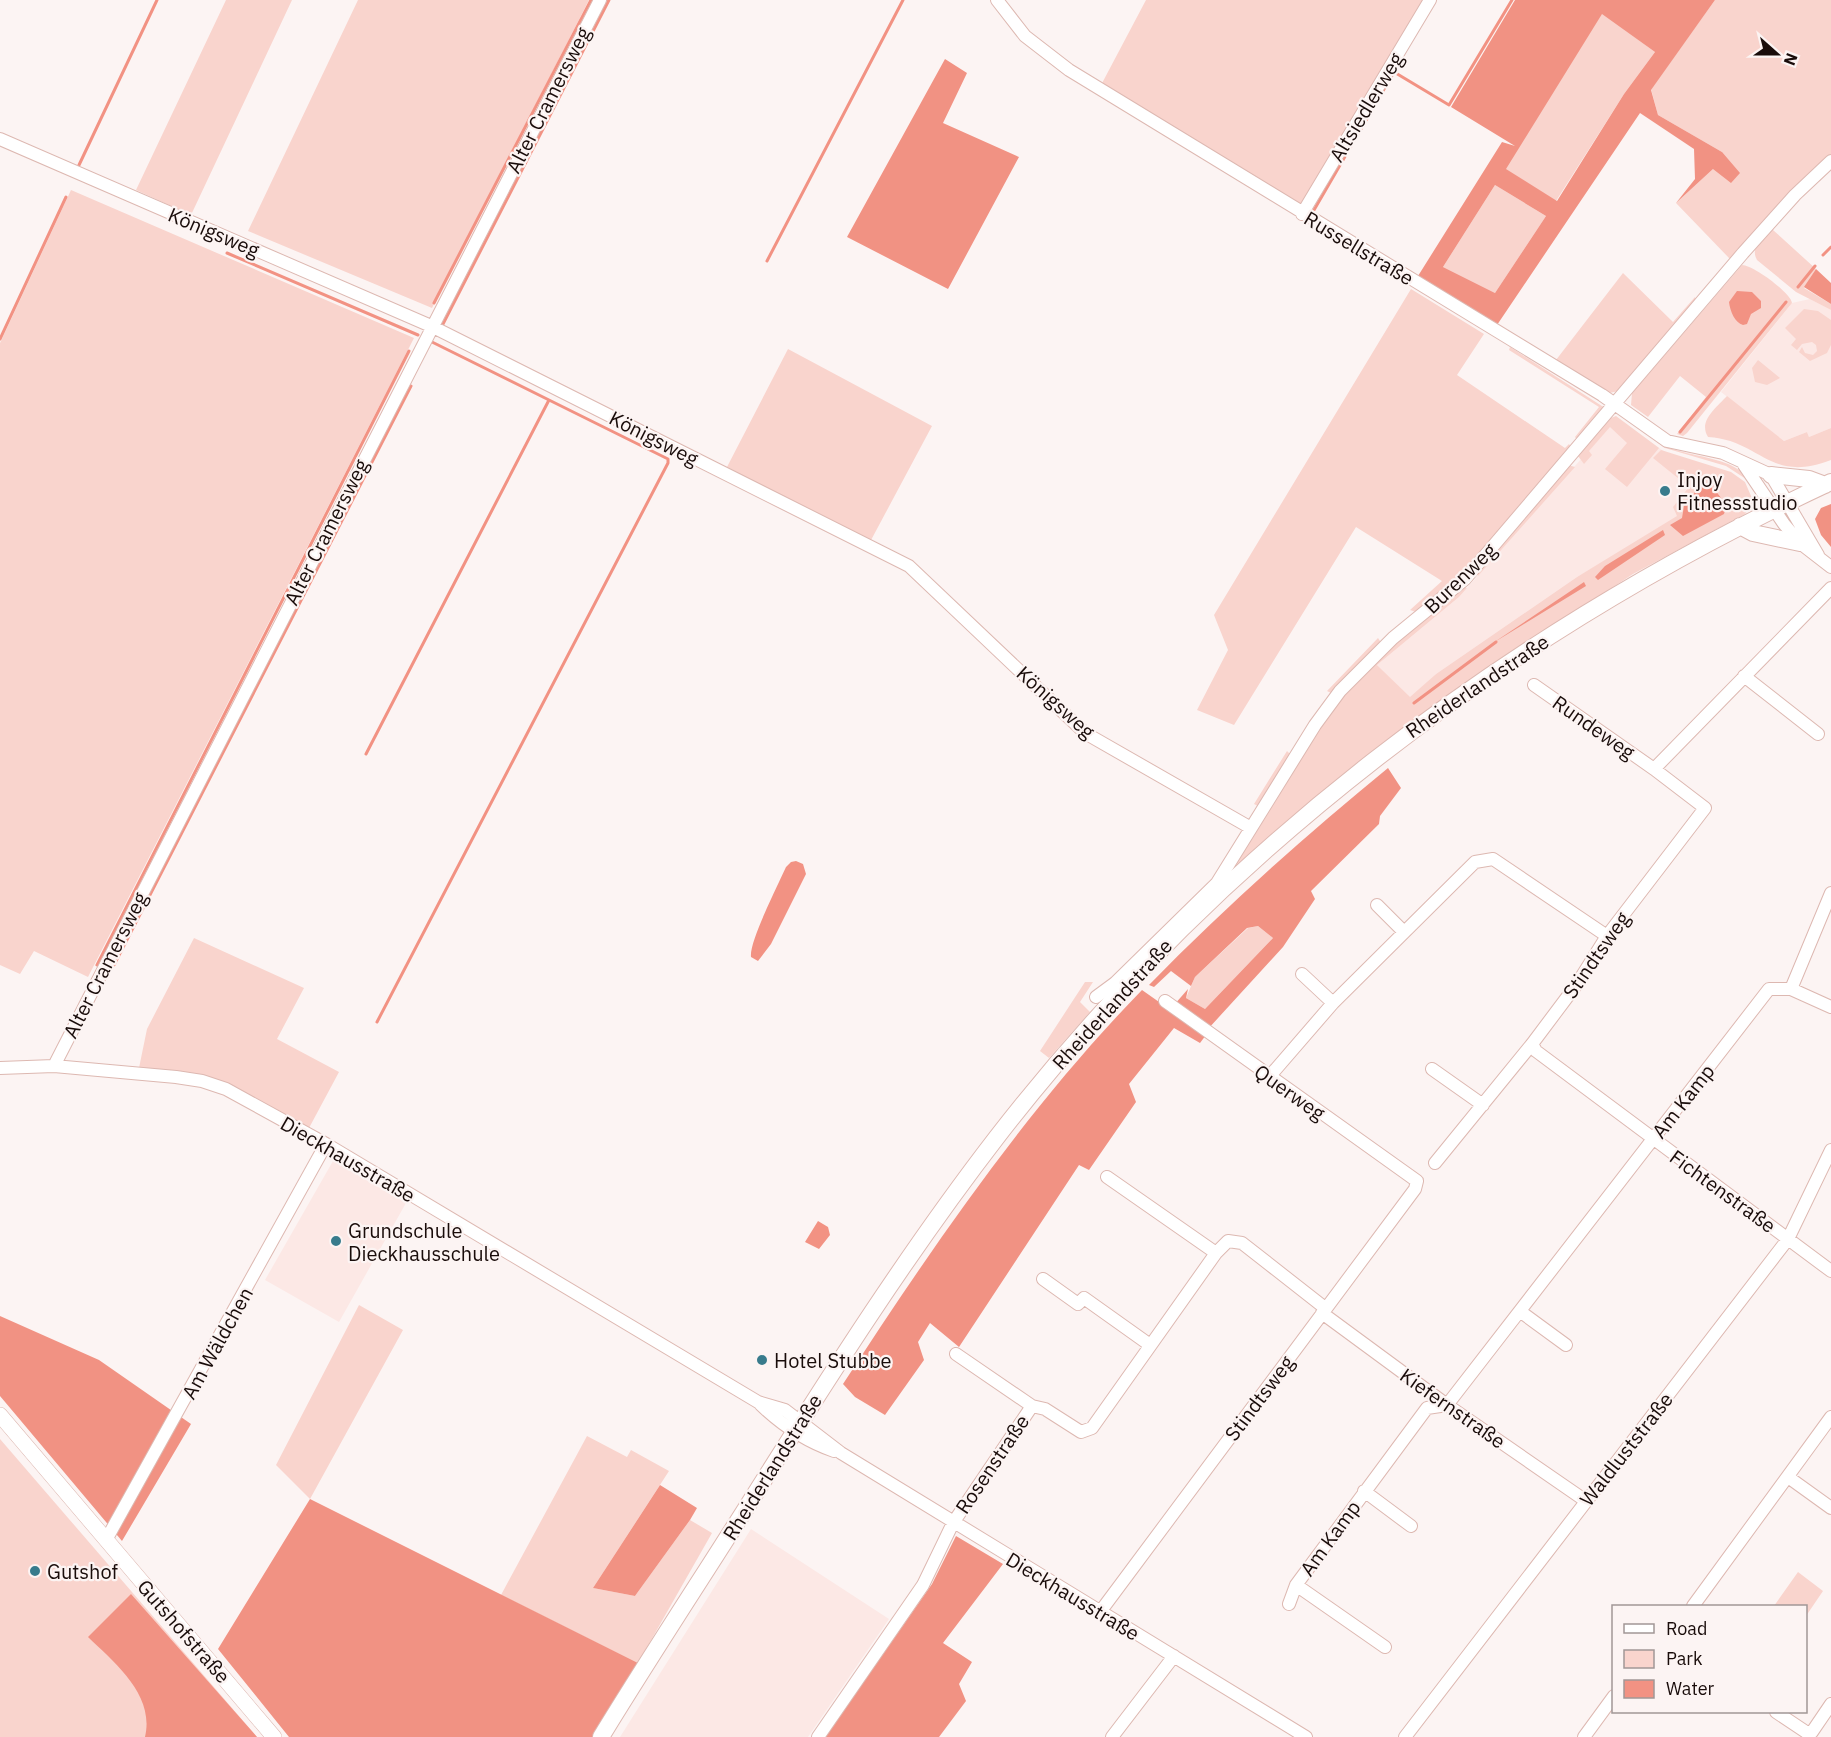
<svg xmlns="http://www.w3.org/2000/svg" width="1831" height="1737" font-family="'IBM Plex Sans',sans-serif">
  <style>
    .built { fill: #fce8e5 }
    .green { fill: #f9d4cd }
    .forest { fill: #f19283; fill-rule: evenodd }
    .water { fill: #f29283 }
    .lines { fill: none; stroke-linecap: round; stroke-linejoin: round }
    .stream { stroke: #f29283; stroke-width: 3 }
    .minor-casing { stroke: #ddb8b1; stroke-width: 14 }
    .tertiary-casing { stroke: #ddb8b1; stroke-width: 16 }
    .secondary-casing { stroke: #ddb8b1; stroke-width: 18 }
    .minor { stroke: #fff; stroke-width: 12 }
    .tertiary { stroke: #fff; stroke-width: 15 }
    .secondary { stroke: #fff; stroke-width: 16 }
    .poi-dot { fill: #387b8c; stroke: #fcf4f3; stroke-width: 2 }
    .labels { text-anchor: middle; dominant-baseline: central; stroke-width: 4.5; stroke-linejoin: round; paint-order: stroke }
    .street-label { font-size: 20px; fill: #190c0a; stroke: #fcf4f3 }
    .poi-label { font-size: 20px; fill: #190c0a; stroke: #fcf4f3; text-anchor: start }
  </style>
  <rect width="100%" height="100%" fill="#fcf4f3"/>
  <path class="built" d="M1810,299l21,11v118l-22,9 -2,-5 -23,9 -63,-49 71,-89z
    M1620,420l42,30 72,36 -157,91 -141,97 -26,24 -33,-33 82,-68 154,-174z
    M333,1161l73,42 -67,119 -74,-42z
    M751,1529l138,90 -81,118h-188z"/>
  <path class="green" d="M226,0h66l-101,215 -55,-25z
    M358,0h231l-157,308 -184,-77z
    M1146,0h278l-123,205 -201,-118z
    M1715,0h116v156l-97,103 -5,-1 -53,-55 37,-34 9,-17 -64,-37 -7,-26z
    M1602,13l53,39 -31,42 -68,107 -51,-32z
    M1495,185l51,31 -51,77 -52,-26z
    M71,190l343,148 -326,639 -54,-26 -14,23 -20,-9v-622z
    M1773,225l2,1 -2,4 43,39 -12,19 27,16v6l-35,-18 -39,-32c-8,-14 8,-25 16,-35z
    M1742,265c11,0 49,28 50,38l-105,130 -4,3 -6,-2 29,-37 -26,-21 -32,41 -17,-12 1,-12z
    M1623,273l50,49 22,-25 1,5 -77,89 -10,2 -53,-33z
    M1411,289l73,45 -27,41 108,73 4,-4 2,3 -117,137 -35,29 -9,-3 32,-29 -86,-54 -122,198 -37,-15 31,-60 -14,-35z
    M1804,309l14,2 13,9v25l-4,8 -17,8 -11,-9 3,-5 3,6 8,2 4,-4 -1,-6 -4,-3 -10,2 -5,6 -6,-5 5,-6 -11,-11z
    M1510,347l95,61 -26,34 -4,-5 24,-30 -90,-57z
    M788,349l144,77 -62,116 -143,-75z
    M1758,360l22,18 -13,7 -12,-3 -3,-14z
    M1727,396l57,45 23,-9 2,5 22,-9v32c-62,24 -70,-20 -123,-23 -10,-16 8,-29 19,-41z
    M1621,415c14,5 25,20 37,27 29,19 88,10 98,52l-10,-15 -20,-13 -61,-18z
    M1616,416l43,32 -32,39 -22,-18 22,-26 -17,-16 -21,24 3,4 -8,9 -6,-8 33,-38z
    M1661,450l70,22 14,10 9,21 -9,11 -112,60 -142,93 -269,214 99,-158 37,-48 104,-89 5,2 -8,9 -82,68 33,32 26,-23 141,-97 100,-61 -4,-9 16,-20 -36,-29z
    M1568,465l7,2 -97,109 -2,-4z
    M1378,638l4,6 -49,50 -6,-3z
    M1287,751l4,4 -31,52 -6,-3z
    M1258,926l15,12 -68,71 -19,-11 9,-21 53,-49z
    M194,938l110,50 -27,51 62,33 -30,56 -87,-47 -83,-13 8,-39z
    M1085,982h8l-13,20 10,10 -41,46 -9,-7z
    M359,1305l44,25 -93,169 -34,-34z
    M587,1436l40,21 4,-7 38,21 -76,117 42,8 55,-76 22,13 -74,130 -137,-68z
    M0,1439l257,298h-257z
    M1798,1572l25,19 -17,25v-10h-32z"/>
  <path class="forest" d="M1515,0h200l-64,90 7,25 64,37 18,21 -9,10 -18,-14 -37,34 19,-24 -1,-30 -54,-36 -143,212 -79,-49 84,-134 13,4 -64,-39zM1602,14l53,38 -31,42 -67,107 -51,-32zM1495,185l51,31 -51,77 -52,-26z
    M945,59l22,14 -24,50 76,34 -71,132 -101,-52z
    M1816,269l15,14v21l-27,-17z
    M1831,504v43l-10,-12 -6,-16 6,-11z
    M1388,768l13,20 -21,28 -1,8 -68,67 4,8 -32,48 -75,82 -34,-24 14,-16 -2,9 19,11 68,-71 -15,-12 -11,2 -52,49 -4,9 -20,-15 -17,16 -5,-2c75,-77 156,-149 239,-217z
    M1142,990l64,45 -6,8 -26,-15 -45,56 7,18 -47,68 -10,-5 -120,182 -29,-24 -12,19 6,18 -39,55 -30,-18 -12,-13c90,-138 184,-276 299,-394z
    M0,1316l99,44 92,64 -69,117 -122,-145z
    M660,1485l37,23 -7,12 -55,76 -42,-8z
    M310,1499l328,164 -45,74h-304l-71,-88z
    M956,1536l47,28 -60,79 29,19 -13,22 7,17 -27,36h-114l107,-153z
    M131,1594l126,143h-112c10,-42 -30,-74 -57,-100z"/>
  <path class="water" d="M1737,291l15,1 9,9v7l-10,6 -4,10 -4,1c-8,-2 -13,-14 -14,-23z
    M1696,480c12,2 25,14 30,27l-2,7 -41,22 -13,-11 12,-7 2,-12 10,-12z
    M1663,530l2,5 -67,45 -3,-3 10,-11z
    M1584,582l2,4 -93,57z
    M796,861l7,3 3,10 -35,70 -13,17 -7,-4c-2,-15 27,-72 35,-90l5,-5z
    M818,1221l10,6 2,8 -11,14 -14,-7z"/>
  <g class="lines">
    <path class="stream" d="M79,165l78,-165
      M1314,210l80,-138 55,33 63,-105
      M227,253l191,82
      M1823,255l8,-8
      M767,261l136,-261
      M1798,287l17,-21
      M434,303l157,-303
      M443,324l166,-324
      M0,339l66,-142
      M1680,432l106,-130
      M1414,703l82,-61
      M366,754l183,-354 -117,-58
      M97,965l312,-614
      M114,965l297,-579
      M377,1022l291,-559v-4l-119,-59"/>
    <g class="minor-casing">
      <path id="minor" d="M997,0l28,36 44,34 533,325 65,46 56,12 48,22 47,80
        M0,139l431,187 478,240 176,167 166,95
        M1302,214l128,-214
        M1744,465l40,59 16,19 31,24
        M1744,676l74,58
        M1534,685l120,84 177,-181
        M1377,905l27,27
        M1302,974l31,29
        M1791,989l40,18
        M1096,997l19,-14 102,-100 98,-158 25,-34 53,-53 72,-59 278,-326 52,-58 36,-34
        M1532,1044l4,7 295,220
        M54,1066l546,-1066
        M0,1068l54,-2 122,11 26,4 24,8 100,55 432,258 27,8 56,43 465,284
        M1432,1069l51,36
        M1269,1077l64,-74 142,-141 18,-3 114,77
        M1435,1163l97,-119 45,-60 30,-48 98,-128 -51,-39
        M1107,1177l109,76
        M1043,1279l35,25 6,-6 66,47
        M1521,1312l45,33
        M1322,1313l125,92 139,96
        M956,1354l76,52
        M761,1405c22,21 44,36 73,46
        M1788,1477l43,31
        M1364,1491l47,35
        M106,1540l220,-396
        M1296,1585l89,62
        M1289,1604l7,-19 131,-177 20,-3 322,-416h22l40,-96
        M1693,1606l138,-189
        M1100,1612l315,-423 2,-8 -252,-180
        M1776,1712l30,20h6l19,-28
        M818,1737l105,-152 30,-62 79,-117 13,3 36,23 11,-4 124,-175 12,-12 14,2 83,65
        M1112,1737l62,-81
        M1405,1737l383,-498 43,-89
        M1584,1737l30,-41"/>
    </g>
    <g class="tertiary-casing">
      <path id="tertiary" d="M0,1415l274,322"/>
    </g>
    <g class="secondary-casing">
      <path id="secondary" d="M1771,475l38,4 16,6
        M1740,526l13,7 47,10
        M601,1737c50,-82 103,-162 154,-243 77,-122 154,-243 242,-357 220,-284 510,-504 834,-655"/>
    </g>
    <use href="#minor" class="minor"/>
    <use href="#tertiary" class="tertiary"/>
    <use href="#secondary" class="secondary"/>
  </g>
  <g class="poi-dot">
    <circle cx="1665" cy="491" r="6"/>
    <circle cx="336" cy="1241" r="6"/>
    <circle cx="762" cy="1360" r="6"/>
    <circle cx="35" cy="1571" r="6"/>
  </g>
  <g class="labels">
    <g class="street-label">
      <text transform="translate(548 100) rotate(-63)">Alter Cramersweg</text>
      <text transform="translate(1366 107) rotate(-59)">Altsiedlerweg</text>
      <text transform="translate(214 232) rotate(23)">Königsweg</text>
      <text transform="translate(1359 248) rotate(31)">Russellstraße</text>
      <text transform="translate(654 438) rotate(27)">Königsweg</text>
      <text transform="translate(326 532) rotate(-63)">Alter Cramersweg</text>
      <text transform="translate(1460 578) rotate(-44)">Burenweg</text>
      <text transform="translate(1477 686) rotate(-34)">Rheiderlandstraße</text>
      <text transform="translate(1056 702) rotate(42)">Königsweg</text>
      <text transform="translate(1594 727) rotate(35)">Rundeweg</text>
      <text transform="translate(1596 955) rotate(-55)">Stindtsweg</text>
      <text transform="translate(105 965) rotate(-63)">Alter Cramersweg</text>
      <text transform="translate(1112 1004) rotate(-48)">Rheiderlandstraße</text>
      <text transform="translate(1290 1092) rotate(35)">Querweg</text>
      <text transform="translate(1683 1101) rotate(-52)">Am Kamp</text>
      <text transform="translate(348 1159) rotate(30)">Dieckhausstraße</text>
      <text transform="translate(1723 1191) rotate(36)">Fichtenstraße</text>
      <text transform="translate(217 1343) rotate(-61)">Am Wäldchen</text>
      <text transform="translate(1259 1398) rotate(-53)">Stindtsweg</text>
      <text transform="translate(1453 1408) rotate(35)">Kiefernstraße</text>
      <text transform="translate(1626 1449) rotate(-52)">Waldluststraße</text>
      <text transform="translate(992 1464) rotate(-56)">Rosenstraße</text>
      <text transform="translate(772 1467) rotate(-58)">Rheiderlandstraße</text>
      <text transform="translate(1330 1538) rotate(-54)">Am Kamp</text>
      <text transform="translate(1073 1596) rotate(31)">Dieckhausstraße</text>
      <text transform="translate(184 1631) rotate(49)">Gutshofstraße</text>
    </g>
    <g class="poi-label">
      <text x="1677" y="479">Injoy<tspan x="1677" dy="23">Fitnessstudio</tspan></text>
      <text x="348" y="1230">Grundschule<tspan x="348" dy="23">Dieckhausschule</tspan></text>
      <text x="774" y="1360">Hotel Stubbe</text>
      <text x="47" y="1571">Gutshof</text>
    </g>
  </g>
  <rect x="1612" y="1605" width="195" height="108" fill="#fcf4f3" stroke="#a19796" stroke-width="1.5"/>
  <rect x="1624" y="1624" width="30" height="9" fill="#ffffff" stroke="#a19796" stroke-width="1.5"/>
  <text x="1666" y="1635" font-size="18" fill="#190c0a">Road</text>
  <rect x="1624" y="1650" width="30" height="18" fill="#f9d4cd" stroke="#a19796" stroke-width="1.5"/>
  <text x="1666" y="1665" font-size="18" fill="#190c0a">Park</text>
  <rect x="1624" y="1680" width="30" height="18" fill="#f29283" stroke="#a19796" stroke-width="1.5"/>
  <text x="1666" y="1695" font-size="18" fill="#190c0a">Water</text>
  <g transform="translate(1777 54) rotate(111)" stroke="#fcf4f3" stroke-width="4.5" paint-order="stroke">
  <path d="M0-4.5L10 22L0 15L-10 22Z" fill="#190c0a"/>
  <text y="-9" font-size="16" font-weight="bold" text-anchor="middle" fill="#190c0a">N</text>
  </g>
</svg>
